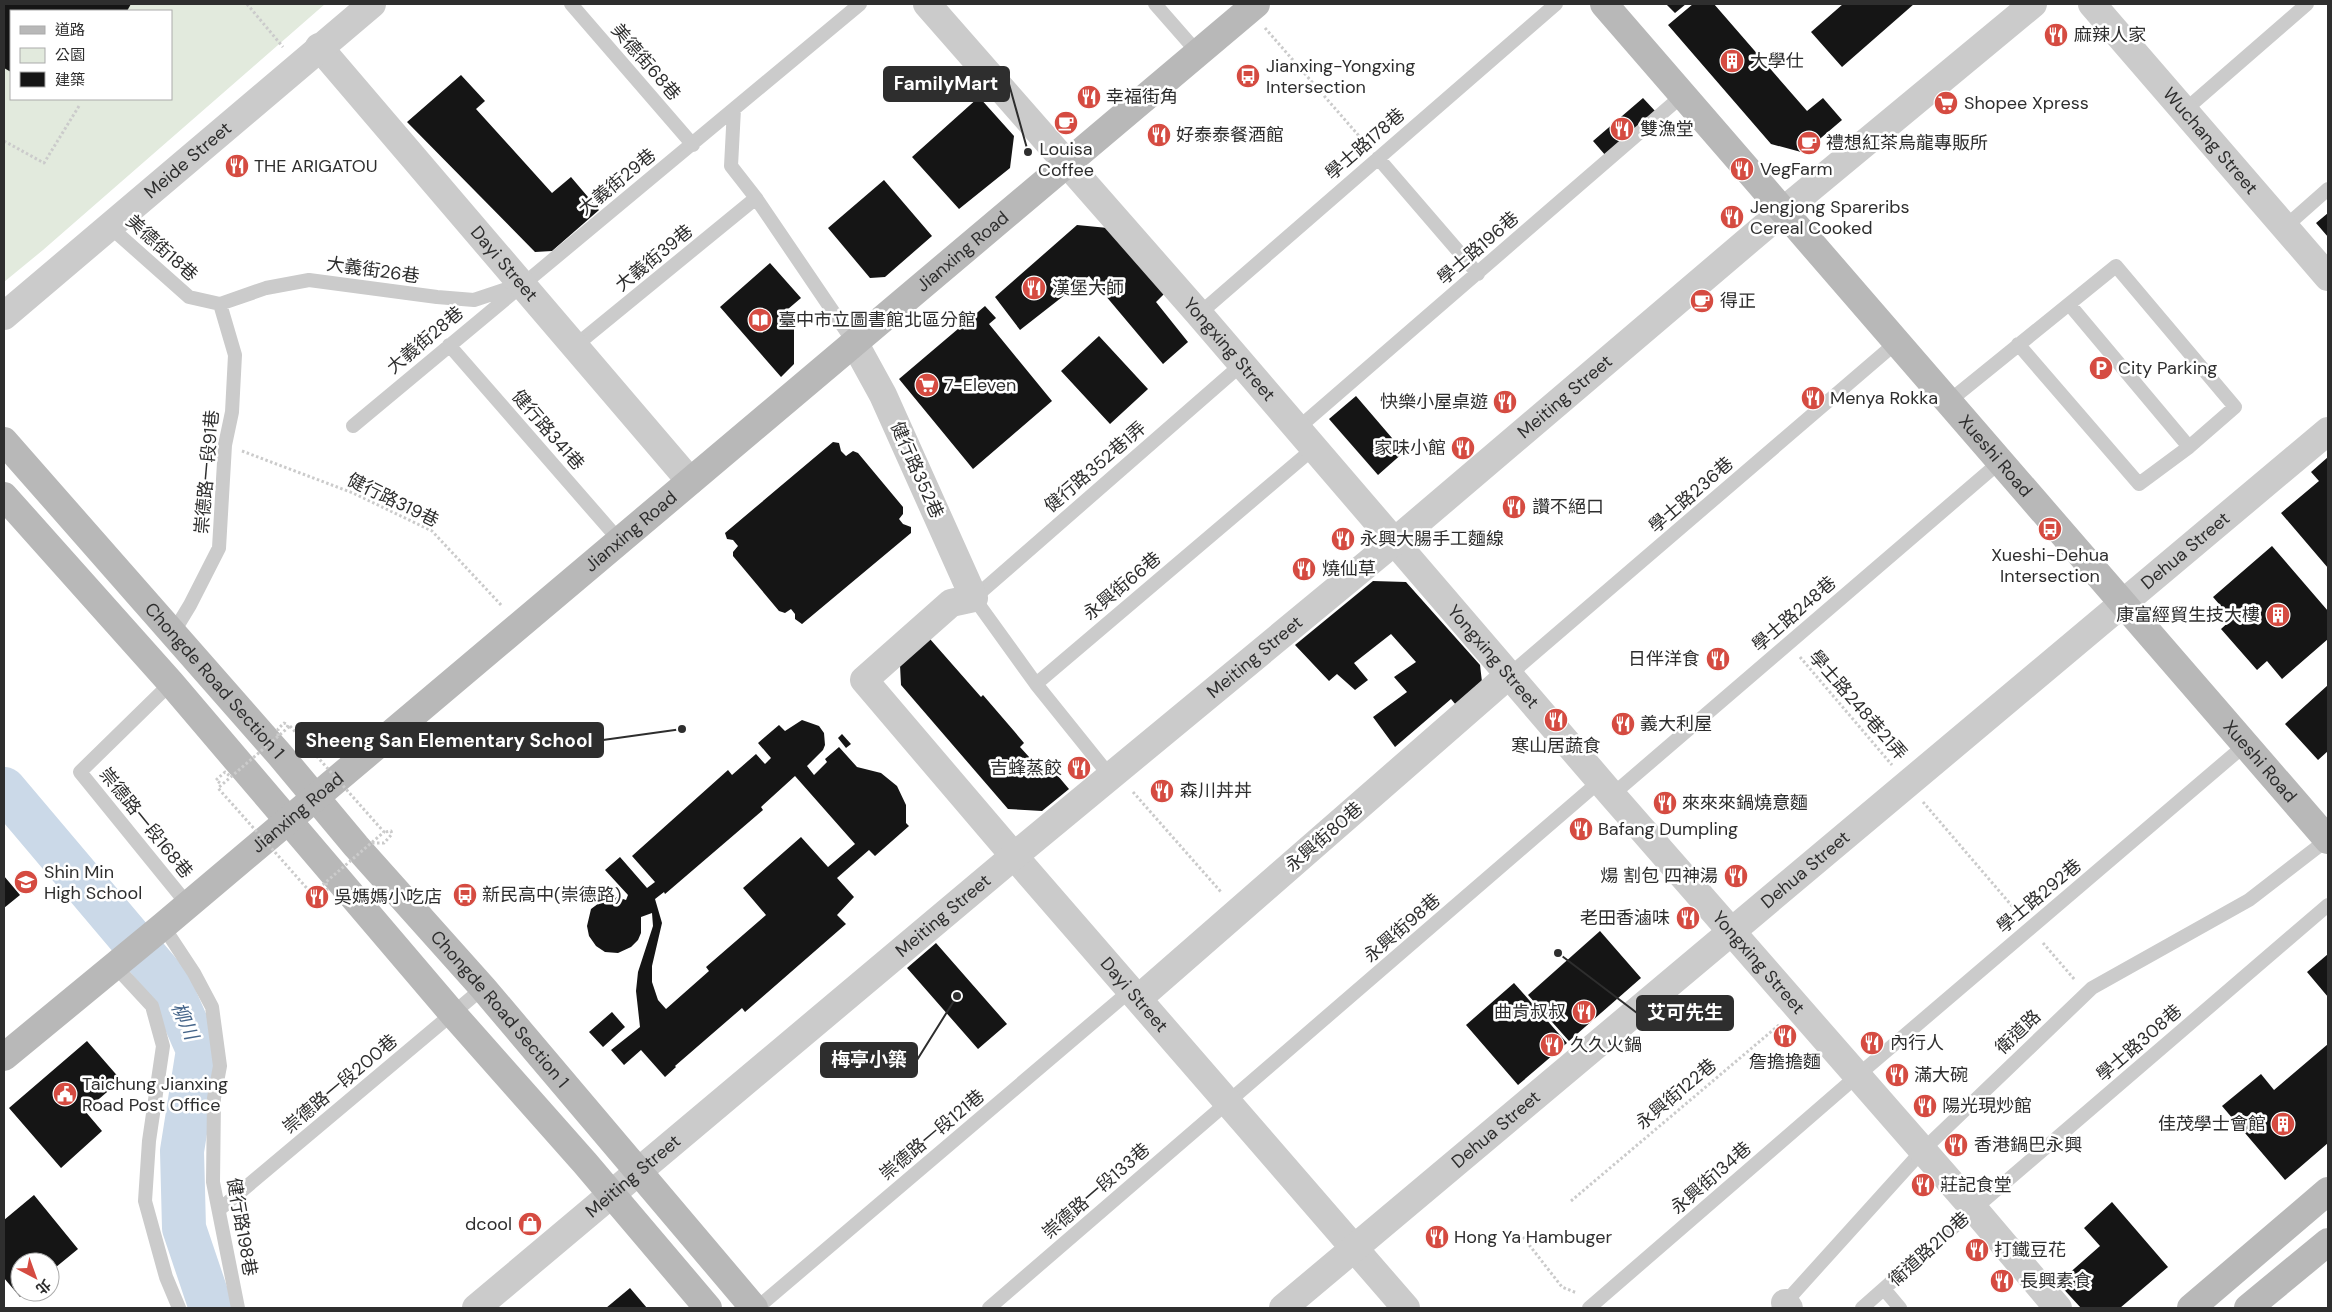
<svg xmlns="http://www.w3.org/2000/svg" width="2332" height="1312" font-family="'DM Sans','Noto Sans TC',sans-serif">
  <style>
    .green { fill: #e2eadd; fill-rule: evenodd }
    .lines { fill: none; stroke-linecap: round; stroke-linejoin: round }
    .river { stroke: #cbd9e8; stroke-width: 44 }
    .building { fill: #151515; fill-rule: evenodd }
    .path { stroke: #cbcbcb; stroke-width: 3; stroke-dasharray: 2.5 2.5; stroke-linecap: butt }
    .lane { stroke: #cbcbcb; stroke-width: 14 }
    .street { stroke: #cbcbcb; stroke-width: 28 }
    .secondary { stroke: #b8b8b8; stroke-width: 28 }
    .path-bridge { stroke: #cbcbcb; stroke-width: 3; stroke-dasharray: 2.5 2.5; stroke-linecap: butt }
    .labels { text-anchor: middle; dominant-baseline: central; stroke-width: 5; stroke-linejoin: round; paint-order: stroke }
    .poi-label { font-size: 18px; fill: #2e2e2e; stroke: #fff; text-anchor: start }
    .street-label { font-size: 18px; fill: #2e2e2e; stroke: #fff }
    .water-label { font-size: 19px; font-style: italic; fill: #446489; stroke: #fff }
    .leader { fill: none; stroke: #2e2e2e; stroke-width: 2 }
    .callout-dot { fill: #2e2e2e; stroke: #fff; stroke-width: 2 }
    .callout { fill: #2e2e2e; stroke: #2e2e2e; stroke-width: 2 }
    .callout-label { font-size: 19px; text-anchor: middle; font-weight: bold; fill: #fff }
  </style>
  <rect width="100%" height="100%" fill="#fff"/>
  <path class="green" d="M4,4h321l-282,246 -39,32zM11,11h160v88h-160z"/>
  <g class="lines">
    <path class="river" d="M4,789l165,195 29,66 -16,101 2,77 27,80"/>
  </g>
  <path class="building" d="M4,4h127l-4,7h-116v61l-7,-4z
    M1666,4h20l-11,9z
    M1693,4h21l93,107 16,-13 19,22 -34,29 -7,3 -30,-8 -103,-119z
    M1843,4h71l-72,63 -31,-35z
    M461,75l24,26 -9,8 76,84 19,-16 28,33 -47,41 -17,1 -128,-130z
    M979,97l35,39 -4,32 -51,41 -47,-52z
    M1643,98l13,14 -50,44 -13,-15z
    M884,180l48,56 -47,41 -15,1 -42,-50z
    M2328,213v24l-12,-14z
    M1077,225l31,3 58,64 -10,10 32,40 -25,22 -74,-88 -69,54 -25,-33z
    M770,263l31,35 -20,17 13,10v39l-13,13 -61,-70z
    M985,306l11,12 -7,6 63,77 -79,68 -74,-90z
    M1099,336l49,53 -38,35 -49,-53z
    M1356,396l48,56 -26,23 -49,-56z
    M833,442l6,1 2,8 5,5 7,-5 5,2 45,54v7l-4,5 4,5 8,3v6l-109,91 -7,-5v-5l-4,-5 -6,4 -6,-2 -46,-55v-4l5,-6 -5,-6 -6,-1 -2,-6z
    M2328,457v111l-47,-55 38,-32 -8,-9z
    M2272,546l56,65v28l-46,40 -15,-18 -10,9 -36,-41 11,-10 -19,-22z
    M1373,581l33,1 74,83 2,17 -26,23 -5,-6 -56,48 -22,-30 34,-25 -13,-15 22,-15 -25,-28 -37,29 14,17 -13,10 -18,-16 -8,7 -34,-36z
    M930,639l51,58 2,-2 31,36 10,12 -4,4 20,22 7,-6 22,26 -27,22 -34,-2 -107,-124 -1,-20z
    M2328,685v66l-10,9 -33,-36z
    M802,720l17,6 5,7 1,12 -2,5 -16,16 7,9 13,-13 -2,-3 14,-12 18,20 24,6 16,13 9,19v18l3,3 -34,30 -6,-6 -32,28 17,19 -17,18 9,9 -101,88 -3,-4 -67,58 1,1 -11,10 -24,-27 -17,15 -13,-15 29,-23 -4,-36 2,-19 15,-46 -1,-13 -11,4v16l-3,7 -7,7 -13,6 -13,-1 -9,-6 -7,-10 -2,-10 4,-17 12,-9 14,-3 9,3 2,-5 -23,-25 15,-13 27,31 8,-6 -23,-26 96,-86 4,5 24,-21 9,10 6,-6 -13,-15 21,-18 6,6zM795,776l60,68 -27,23 -27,-30 -58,51 23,27 -60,52 3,4 -43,38 -8,-9 -6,-18v-16l10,-43 -7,-24 9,-7 1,2 98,-84 -2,-3z
    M842,734l9,10 -5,4 -8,-10z
    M4,876l16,19 -16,13z
    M1600,931l41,47 -72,63 -41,-46z
    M936,943l71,81 -29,25 -71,-81z
    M2328,954v43l-21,-25z
    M1514,983l53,60 -49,42 -52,-60z
    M612,1012l13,15 -22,20 -14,-15z
    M87,1041l34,39 -36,31 17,20 -41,37 -52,-60z
    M2328,1044v99l-43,37 -63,-74 39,-32 13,16z
    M34,1195l44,54 -28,23v-10h-30v30h6l-6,5 -16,-19v-58z
    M2112,1202l56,65 -48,41h-39l-23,-25 42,-37 -16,-18z
    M630,1288l17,20h-41z"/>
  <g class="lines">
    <path class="path" d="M247,4l36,43
      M1265,28l101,116
      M4,141l40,22 35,-57
      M242,451l111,42 79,38 70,75
      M1800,657l92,108
      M1133,792l88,100
      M1923,802l95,111
      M2043,943l32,37
      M1571,1201l208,-176
      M1523,1237l39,50 15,6"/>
    <path class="lane" d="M571,4l122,141
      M1155,4l43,49
      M734,109l-3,57 25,32 99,146
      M2185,110l122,-106
      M1378,158l100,116
      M109,226l80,71 31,7
      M2285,227l43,-38
      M220,304l46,-16 43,-8 128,17 37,3 39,-13
      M1199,314l357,-310
      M2018,344l121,140 50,-37
      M449,345l170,195
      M575,346l181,-148
      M1241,365l-267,233 62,86 278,-236
      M1948,402l168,-136 119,141 -46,40 -120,-143
      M353,426l507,-422
      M1297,429l386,-334
      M173,633l17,-28 29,-57 6,-103 7,-33 3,-57 -15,-51
      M1509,675l388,-333
      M171,683l-91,89 108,133
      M1036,684l74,92
      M1612,795l389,-334
      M163,926l31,47 18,34 8,59 -6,32 -1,84 25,126
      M115,966l37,40 11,40 -14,95 -4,60 21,76 13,31
      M220,1209l263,-221
      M1884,1289l16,19
      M1782,1306l141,-156 169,-162 157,-88 79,-61
      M757,1308l374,-318
      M989,1308l611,-527
      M1589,1308l268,-232 388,-331
      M1862,1308l112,-99 354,-304"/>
    <g class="street">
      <path id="s1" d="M927,4l272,310 413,481 362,414 84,99"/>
      <path id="s2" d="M2092,4l236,273"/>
      <path id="s3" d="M319,47l371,434"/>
      <path id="s4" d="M4,316l368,-312"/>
      <path id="s5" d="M855,344l28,51 91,203 -23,5 -87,77 150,176 392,452"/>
      <path d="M1139,998l370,-323"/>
      <path d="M1785,1303l4,5"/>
      <path id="s6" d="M476,1308l538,-452 380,-314 389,-331 250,-207"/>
      <path id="s7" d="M1283,1308l1045,-877"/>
    </g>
    <g class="secondary">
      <path id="s8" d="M1604,4l724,836"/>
      <path id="s9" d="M4,441l276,314 76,91 127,142 271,320"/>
      <path d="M4,496l167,187 282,331 132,149 123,145"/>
      <path id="s10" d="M4,1057l159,-131 1093,-922"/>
      <path d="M2191,1308l137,-117"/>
      <path d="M2248,1308l80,-66"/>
    </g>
    <path class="path-bridge" d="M290,726l94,106 -72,62 -94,-106z
      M278,736v-7l6,-6 4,2 -1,3
      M220,783l-4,-3 9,-8 6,5
      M372,843h12l8,-9 -1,-3 -6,1
      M314,894l-1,4 4,4 10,-12 -1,-8"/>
  </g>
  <defs>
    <g id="restaurant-disc" transform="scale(1.25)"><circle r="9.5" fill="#d54b41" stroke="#fff"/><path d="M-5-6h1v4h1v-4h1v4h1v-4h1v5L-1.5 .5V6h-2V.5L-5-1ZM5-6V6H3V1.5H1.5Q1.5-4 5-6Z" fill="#fff"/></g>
    <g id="building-disc" transform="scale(1.25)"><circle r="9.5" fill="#d54b41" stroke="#fff"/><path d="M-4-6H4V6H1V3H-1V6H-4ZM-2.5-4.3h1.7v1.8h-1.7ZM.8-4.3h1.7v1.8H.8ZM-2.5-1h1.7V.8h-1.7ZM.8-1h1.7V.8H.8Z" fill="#fff"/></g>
    <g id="bus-disc" transform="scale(1.25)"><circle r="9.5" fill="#d54b41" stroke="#fff"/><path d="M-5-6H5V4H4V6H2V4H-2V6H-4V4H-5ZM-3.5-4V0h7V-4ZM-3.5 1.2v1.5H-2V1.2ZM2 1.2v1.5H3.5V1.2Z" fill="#fff"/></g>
    <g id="supermarket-disc" transform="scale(1.25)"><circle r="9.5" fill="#d54b41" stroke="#fff"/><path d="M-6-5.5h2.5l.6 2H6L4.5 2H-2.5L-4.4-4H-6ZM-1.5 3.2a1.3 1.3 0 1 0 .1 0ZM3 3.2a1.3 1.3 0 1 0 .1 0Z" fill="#fff"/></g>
    <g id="cafe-disc" transform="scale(1.25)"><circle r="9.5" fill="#d54b41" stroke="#fff"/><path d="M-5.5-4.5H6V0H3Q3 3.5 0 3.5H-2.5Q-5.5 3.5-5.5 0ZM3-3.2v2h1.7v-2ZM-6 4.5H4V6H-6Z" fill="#fff"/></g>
    <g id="library-disc" transform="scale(1.25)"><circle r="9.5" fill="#d54b41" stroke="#fff"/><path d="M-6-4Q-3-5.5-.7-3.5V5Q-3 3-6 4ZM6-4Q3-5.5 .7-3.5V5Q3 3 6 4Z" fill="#fff"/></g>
    <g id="parking-disc" transform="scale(1.25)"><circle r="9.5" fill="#d54b41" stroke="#fff"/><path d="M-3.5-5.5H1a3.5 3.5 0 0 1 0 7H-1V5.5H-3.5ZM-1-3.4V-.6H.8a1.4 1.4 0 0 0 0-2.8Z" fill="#fff"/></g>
    <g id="school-disc" transform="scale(1.25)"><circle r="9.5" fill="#d54b41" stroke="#fff"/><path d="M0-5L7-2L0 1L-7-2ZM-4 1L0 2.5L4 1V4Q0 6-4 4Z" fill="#fff"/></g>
    <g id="civic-disc" transform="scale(1.25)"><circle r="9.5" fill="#d54b41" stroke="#fff"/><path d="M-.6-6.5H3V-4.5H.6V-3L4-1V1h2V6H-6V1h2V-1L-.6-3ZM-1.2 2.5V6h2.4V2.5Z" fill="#fff"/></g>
    <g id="shop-disc" transform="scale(1.25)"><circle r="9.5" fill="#d54b41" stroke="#fff"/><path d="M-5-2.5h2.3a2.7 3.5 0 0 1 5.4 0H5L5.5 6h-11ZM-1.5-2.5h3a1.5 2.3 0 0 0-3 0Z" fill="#fff"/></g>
  </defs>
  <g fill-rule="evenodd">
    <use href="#restaurant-disc" x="2056" y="35"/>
    <use href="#building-disc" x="1732" y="61"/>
    <use href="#bus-disc" x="1248" y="76"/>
    <use href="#restaurant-disc" x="1089" y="97"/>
    <use href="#supermarket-disc" x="1946" y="103"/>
    <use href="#cafe-disc" x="1066" y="123"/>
    <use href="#restaurant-disc" x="1622" y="129"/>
    <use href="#restaurant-disc" x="1159" y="135"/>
    <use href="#cafe-disc" x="1809" y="143"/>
    <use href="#restaurant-disc" x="237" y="166"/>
    <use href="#restaurant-disc" x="1742" y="169"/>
    <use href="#restaurant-disc" x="1732" y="217"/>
    <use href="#restaurant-disc" x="1034" y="288"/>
    <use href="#cafe-disc" x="1702" y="301"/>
    <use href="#library-disc" x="760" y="320"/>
    <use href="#parking-disc" x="2101" y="368"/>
    <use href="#supermarket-disc" x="927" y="385"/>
    <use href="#restaurant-disc" x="1813" y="398"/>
    <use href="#restaurant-disc" x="1505" y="402"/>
    <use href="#restaurant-disc" x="1463" y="448"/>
    <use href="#restaurant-disc" x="1514" y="507"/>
    <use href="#bus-disc" x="2050" y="529"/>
    <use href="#restaurant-disc" x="1343" y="539"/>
    <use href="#restaurant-disc" x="1304" y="569"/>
    <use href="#building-disc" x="2278" y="615"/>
    <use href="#restaurant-disc" x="1718" y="659"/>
    <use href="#restaurant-disc" x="1556" y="720"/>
    <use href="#restaurant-disc" x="1623" y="724"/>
    <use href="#restaurant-disc" x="1079" y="768"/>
    <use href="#restaurant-disc" x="1162" y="791"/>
    <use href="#restaurant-disc" x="1665" y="803"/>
    <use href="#restaurant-disc" x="1581" y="829"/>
    <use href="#restaurant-disc" x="1736" y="876"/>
    <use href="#school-disc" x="26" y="882"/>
    <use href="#bus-disc" x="465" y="895"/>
    <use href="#restaurant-disc" x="317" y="897"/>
    <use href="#restaurant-disc" x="1688" y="918"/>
    <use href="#restaurant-disc" x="1584" y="1012"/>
    <use href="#restaurant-disc" x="1785" y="1036"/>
    <use href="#restaurant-disc" x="1872" y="1043"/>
    <use href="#restaurant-disc" x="1552" y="1045"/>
    <use href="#restaurant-disc" x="1897" y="1075"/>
    <use href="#civic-disc" x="65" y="1094"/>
    <use href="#restaurant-disc" x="1925" y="1106"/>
    <use href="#building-disc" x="2283" y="1124"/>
    <use href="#restaurant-disc" x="1956" y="1145"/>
    <use href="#restaurant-disc" x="1923" y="1185"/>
    <use href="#shop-disc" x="530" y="1224"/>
    <use href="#restaurant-disc" x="1437" y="1237"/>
    <use href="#restaurant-disc" x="1977" y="1250"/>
    <use href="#restaurant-disc" x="2002" y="1281"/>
  </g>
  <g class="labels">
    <g class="poi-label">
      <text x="2074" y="35">麻辣人家</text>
      <text x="1750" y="61">大學仕</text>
      <text x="1266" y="66">Jianxing-Yongxing<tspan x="1266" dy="21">Intersection</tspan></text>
      <text x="1106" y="97">幸福街角</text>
      <text x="1964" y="103">Shopee Xpress</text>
      <text x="1640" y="129">雙漁堂</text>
      <text x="1176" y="135">好泰泰餐酒館</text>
      <text x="1826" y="143">禮想紅茶烏龍專販所</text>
      <text x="1066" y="149" text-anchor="middle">Louisa<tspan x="1066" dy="21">Coffee</tspan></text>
      <text x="254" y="166">THE ARIGATOU</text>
      <text x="1760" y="169">VegFarm</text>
      <text x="1750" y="207">Jengjong Spareribs<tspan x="1750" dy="21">Cereal Cooked</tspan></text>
      <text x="1052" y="288">漢堡大師</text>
      <text x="1720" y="301">得正</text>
      <text x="778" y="320">臺中市立圖書館北區分館</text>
      <text x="2118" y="368">City Parking</text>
      <text x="944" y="385">7-Eleven</text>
      <text x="1830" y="398">Menya Rokka</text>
      <text x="1488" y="402" text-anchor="end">快樂小屋桌遊</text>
      <text x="1446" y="448" text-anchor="end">家味小館</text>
      <text x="1532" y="507">讚不絕口</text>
      <text x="1360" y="539">永興大腸手工麵線</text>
      <text x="2050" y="555" text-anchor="middle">Xueshi-Dehua<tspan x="2050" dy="21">Intersection</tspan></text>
      <text x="1322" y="569">燒仙草</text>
      <text x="2260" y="615" text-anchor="end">康富經貿生技大樓</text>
      <text x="1700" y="659" text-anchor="end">日伴洋食</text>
      <text x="1640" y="724">義大利屋</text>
      <text x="1556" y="746" text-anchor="middle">寒山居蔬食</text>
      <text x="1062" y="768" text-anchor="end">吉蜂蒸餃</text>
      <text x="1180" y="791">森川丼丼</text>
      <text x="1682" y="803">來來來鍋燒意麵</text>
      <text x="1598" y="829">Bafang Dumpling</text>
      <text x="44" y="872">Shin Min<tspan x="44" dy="21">High School</tspan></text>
      <text x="1718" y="876" text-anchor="end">煬 割包 四神湯</text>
      <text x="482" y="895">新民高中(崇德路)</text>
      <text x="334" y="897">吳媽媽小吃店</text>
      <text x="1670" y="918" text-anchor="end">老田香滷味</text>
      <text x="1566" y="1012" text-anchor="end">曲肯叔叔</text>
      <text x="1890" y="1043">內行人</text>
      <text x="1570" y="1045">久久火鍋</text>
      <text x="1785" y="1062" text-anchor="middle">詹擔擔麵</text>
      <text x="1914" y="1075">滿大碗</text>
      <text x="82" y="1084">Taichung Jianxing<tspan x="82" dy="21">Road Post Office</tspan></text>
      <text x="1942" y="1106">陽光現炒館</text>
      <text x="2266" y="1124" text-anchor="end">佳茂學士會館</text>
      <text x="1974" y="1145">香港鍋巴永興</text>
      <text x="1940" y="1185">莊記食堂</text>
      <text x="512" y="1224" text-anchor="end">dcool</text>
      <text x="1454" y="1237">Hong Ya Hambuger</text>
      <text x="1994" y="1250">打鐵豆花</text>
      <text x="2020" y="1281">長興素食</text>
    </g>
    <g class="street-label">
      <text transform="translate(646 62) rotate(49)">美德街68巷</text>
      <text stroke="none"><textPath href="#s2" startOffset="181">Wuchang Street</textPath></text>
      <text transform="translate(1365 144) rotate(-41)">學士路178巷</text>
      <text stroke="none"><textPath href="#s4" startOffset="241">Meide Street</textPath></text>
      <text transform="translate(617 182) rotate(-39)">大義街29巷</text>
      <text transform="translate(162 248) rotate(42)">美德街18巷</text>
      <text transform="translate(1478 248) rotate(-41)">學士路196巷</text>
      <text stroke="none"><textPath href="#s10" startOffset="1252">Jianxing Road</textPath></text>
      <text transform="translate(654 258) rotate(-39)">大義街39巷</text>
      <text stroke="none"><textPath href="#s3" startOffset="285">Dayi Street</textPath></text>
      <text transform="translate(373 270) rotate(8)">大義街26巷</text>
      <text transform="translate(425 340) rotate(-40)">大義街28巷</text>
      <text stroke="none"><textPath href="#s1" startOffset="459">Yongxing Street</textPath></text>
      <text stroke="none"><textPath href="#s6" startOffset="1420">Meiting Street</textPath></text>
      <text transform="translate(548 430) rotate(49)">健行路341巷</text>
      <text stroke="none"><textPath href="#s8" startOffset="598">Xueshi Road</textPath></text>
      <text transform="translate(1095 467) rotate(-41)">健行路352巷1弄</text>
      <text transform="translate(917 470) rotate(66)">健行路352巷</text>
      <text transform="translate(207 472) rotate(-85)">崇德路一段91巷</text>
      <text transform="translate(1691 495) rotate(-41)">學士路236巷</text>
      <text transform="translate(393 500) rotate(26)">健行路319巷</text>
      <text stroke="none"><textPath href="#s10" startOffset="818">Jianxing Road</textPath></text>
      <text stroke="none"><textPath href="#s7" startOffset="1178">Dehua Street</textPath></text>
      <text transform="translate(1122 586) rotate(-40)">永興街66巷</text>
      <text transform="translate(1794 614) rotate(-41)">學士路248巷</text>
      <text stroke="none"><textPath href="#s1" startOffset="864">Yongxing Street</textPath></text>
      <text stroke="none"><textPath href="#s6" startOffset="1015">Meiting Street</textPath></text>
      <text stroke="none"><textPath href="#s9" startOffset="319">Chongde Road Section 1</textPath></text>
      <text transform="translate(1858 705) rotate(49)">學士路248巷21弄</text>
      <text stroke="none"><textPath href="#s8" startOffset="1002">Xueshi Road</textPath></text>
      <text stroke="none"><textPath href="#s10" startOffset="382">Jianxing Road</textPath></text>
      <text transform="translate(146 823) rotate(51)">崇德路一段168巷</text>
      <text transform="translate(1324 837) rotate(-41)">永興街80巷</text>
      <text stroke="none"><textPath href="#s7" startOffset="682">Dehua Street</textPath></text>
      <text transform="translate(2039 896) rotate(-40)">學士路292巷</text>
      <text stroke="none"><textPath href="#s6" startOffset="610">Meiting Street</textPath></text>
      <text transform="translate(1402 928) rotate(-41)">永興街98巷</text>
      <text stroke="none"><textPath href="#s1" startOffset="1269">Yongxing Street</textPath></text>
      <text stroke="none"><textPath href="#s5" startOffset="835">Dayi Street</textPath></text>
      <text stroke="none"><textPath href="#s9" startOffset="754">Chongde Road Section 1</textPath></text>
      <text transform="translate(2018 1032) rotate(-44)">衛道路</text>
      <text transform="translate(2139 1043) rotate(-41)">學士路308巷</text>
      <text transform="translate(340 1084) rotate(-40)">崇德路一段200巷</text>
      <text transform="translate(1676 1094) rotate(-40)">永興街122巷</text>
      <text stroke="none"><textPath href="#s7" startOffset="278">Dehua Street</textPath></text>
      <text transform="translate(932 1135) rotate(-40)">崇德路一段121巷</text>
      <text stroke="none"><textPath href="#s6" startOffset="205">Meiting Street</textPath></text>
      <text transform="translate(1711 1178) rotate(-41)">永興街134巷</text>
      <text transform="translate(1096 1191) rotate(-41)">崇德路一段133巷</text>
      <text transform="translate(242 1227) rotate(80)">健行路198巷</text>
      <text transform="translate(1929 1249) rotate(-42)">衛道路210巷</text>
    </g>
    <g class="water-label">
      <text transform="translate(185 1021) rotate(66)">柳川</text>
    </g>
  </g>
  <path class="leader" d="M1028 152L1009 84M682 729L603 740M1558 953L1637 1013M957 996L917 1060"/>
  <g class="callout-dot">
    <circle cx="1028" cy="152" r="5"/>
    <circle cx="682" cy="729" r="5"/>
    <circle cx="1558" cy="953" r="5"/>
    <circle cx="957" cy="996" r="5"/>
  </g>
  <g class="callout">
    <rect x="884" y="67" width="125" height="34" rx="5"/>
    <rect x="296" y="723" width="307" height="34" rx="5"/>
    <rect x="1637" y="996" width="96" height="34" rx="5"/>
    <rect x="821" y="1043" width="96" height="34" rx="5"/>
  </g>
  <g class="callout-label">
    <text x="946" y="90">FamilyMart</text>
    <text x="449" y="747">Sheeng San Elementary School</text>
    <text x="1685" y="1019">艾可先生</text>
    <text x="869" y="1066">梅亭小築</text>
  </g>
  <rect width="2332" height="1312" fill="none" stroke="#2e2e2e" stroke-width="10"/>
  <rect x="10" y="10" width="162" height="90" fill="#ffffff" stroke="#ababab"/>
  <rect x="20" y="26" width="25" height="8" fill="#b8b8b8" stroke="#ababab"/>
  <text x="55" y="35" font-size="15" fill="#2e2e2e">道路</text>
  <rect x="20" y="48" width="25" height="15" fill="#e2eadd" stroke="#ababab"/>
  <text x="55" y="60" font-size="15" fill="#2e2e2e">公園</text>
  <rect x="20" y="72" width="25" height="15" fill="#151515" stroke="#ababab"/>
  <text x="55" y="85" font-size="15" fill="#2e2e2e">建築</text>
  <g transform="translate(35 1277) rotate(139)"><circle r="24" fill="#ffffff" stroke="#ababab"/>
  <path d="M0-4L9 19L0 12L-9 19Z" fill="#d54b41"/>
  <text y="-8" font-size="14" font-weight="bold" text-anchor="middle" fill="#2e2e2e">北</text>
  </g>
</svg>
